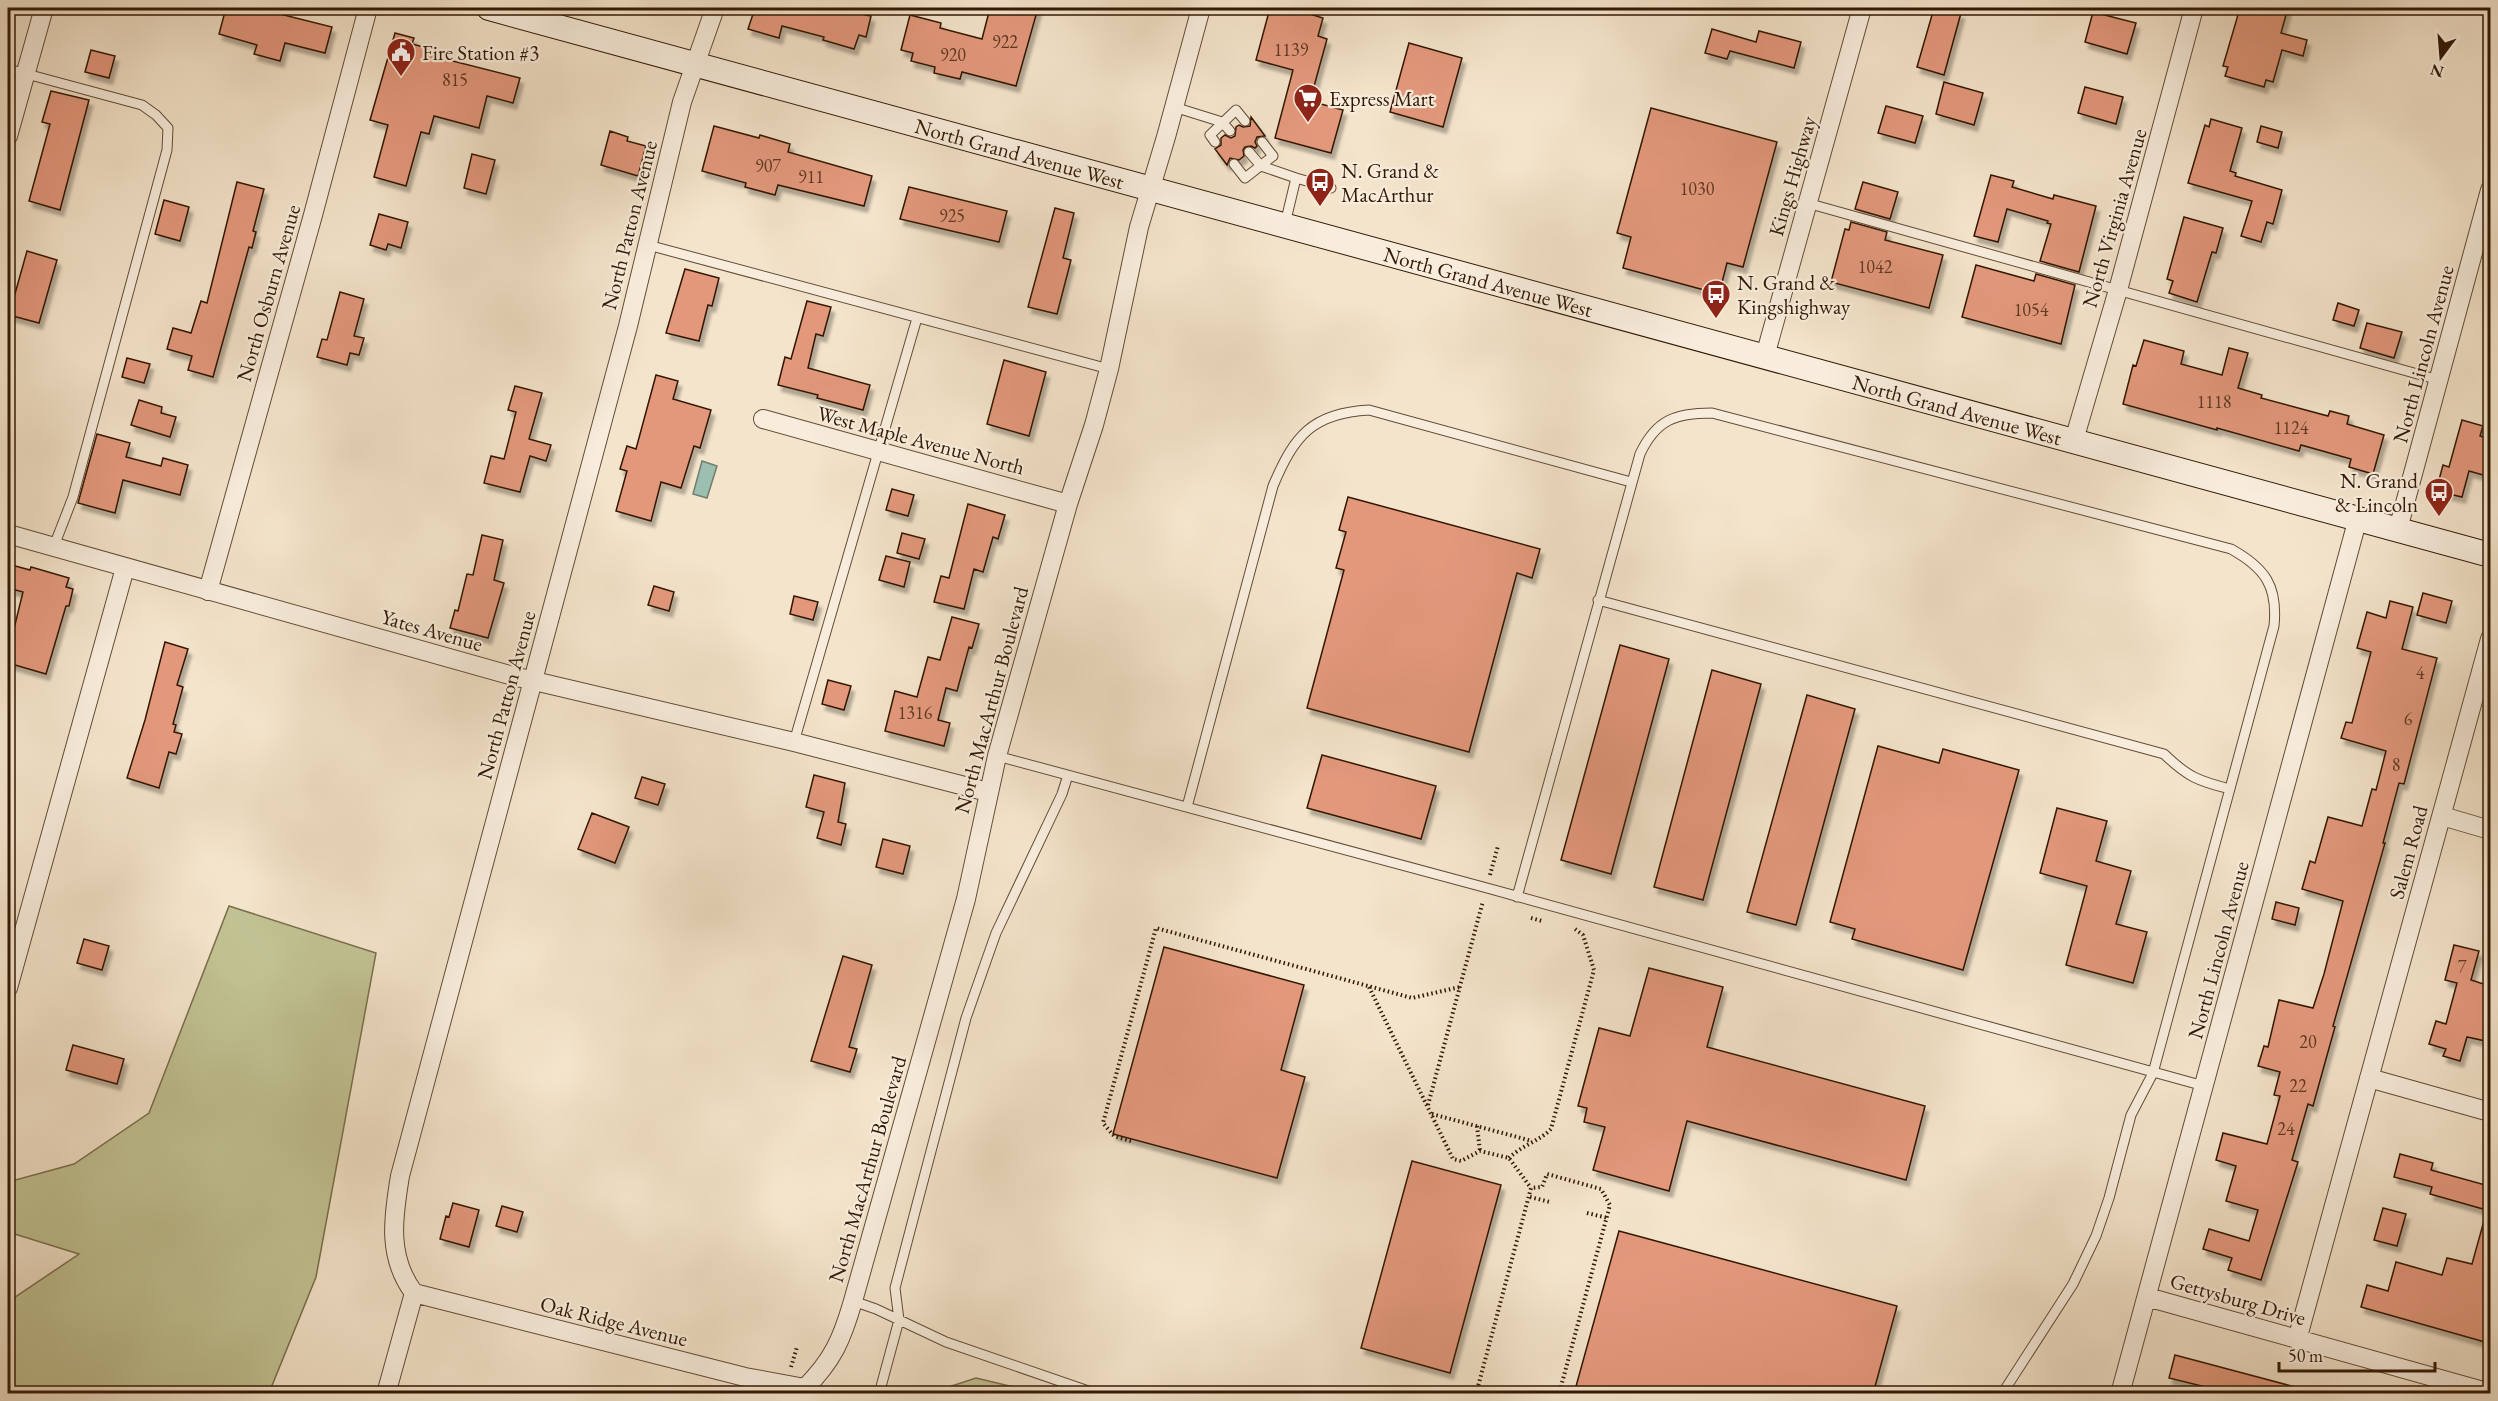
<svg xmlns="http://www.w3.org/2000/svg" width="2498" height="1401" font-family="'EB Garamond',serif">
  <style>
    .green { fill: #c1c293; stroke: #7a6e4c; stroke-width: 1.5 }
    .water { fill: #9dbfb1; stroke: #737d6c; stroke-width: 1.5 }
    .building { fill: #e3987b; stroke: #331904; stroke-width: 1.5; filter: url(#shadow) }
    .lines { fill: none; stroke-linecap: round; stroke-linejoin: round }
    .service-casing { stroke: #634c36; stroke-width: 11 }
    .minor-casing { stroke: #634c36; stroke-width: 20 }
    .secondary-casing { stroke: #331904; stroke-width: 26 }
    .path { stroke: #331904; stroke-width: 4; stroke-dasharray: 1.5 3; stroke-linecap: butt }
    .service { stroke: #f8eddd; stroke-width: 9 }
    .minor { stroke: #f8eddd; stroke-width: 18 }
    .secondary { stroke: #f8eddd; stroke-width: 24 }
    .labels { text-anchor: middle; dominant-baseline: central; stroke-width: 4.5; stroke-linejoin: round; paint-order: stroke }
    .number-label { font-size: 18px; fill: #5f3922 }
    .poi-label { font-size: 21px; fill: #331904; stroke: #f8eddd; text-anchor: start }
    .street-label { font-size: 21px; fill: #331904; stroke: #f8eddd }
  </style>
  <defs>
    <filter id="shadow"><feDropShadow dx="3.5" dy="6" stdDeviation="1.5" flood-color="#0004"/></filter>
  </defs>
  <rect width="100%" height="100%" fill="#f4e4cb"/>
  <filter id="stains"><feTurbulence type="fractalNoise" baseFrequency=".00333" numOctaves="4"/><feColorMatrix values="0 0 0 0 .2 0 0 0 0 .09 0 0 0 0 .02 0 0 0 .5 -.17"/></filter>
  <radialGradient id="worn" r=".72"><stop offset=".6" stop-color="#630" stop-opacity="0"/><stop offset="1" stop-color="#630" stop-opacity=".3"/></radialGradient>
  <path class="green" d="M229,906l147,47 -60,324 -47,116h-261v-91l71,-48 -71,-22v-50l66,-18 75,-51z
    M976,1378l50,12 4,3h-100z"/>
  <path class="water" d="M702,461l15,5 -10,32 -14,-4z"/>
  <path class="building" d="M226,8h30l76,19 -7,26 -40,-10 -5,18 -26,-7 3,-9 -38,-11z
    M755,8h112l-2,7 6,1 -5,21 -7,-2 -5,14 -31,-9 1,-3 -42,-11 -3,12 -31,-9z
    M990,8h48l-22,78 -54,-14 -2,7 -26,-6 1,-6 -24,-6 2,-8 -12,-3 9,-35 31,8 -1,5 42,11z
    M1270,8h45l-2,7 10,3 -5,18 9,3 -17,62 33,9 -12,43 -56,-15 18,-68 -37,-10z
    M1934,8l27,5 -17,62 -27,-8z
    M2240,8h48l-7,25 26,7 -4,16 -21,-6 -9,32 -7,-2 -2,7 -39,-11 3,-9 -5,-1z
    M2093,12l43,11 -9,31 -42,-12z
    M1712,29l44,13 3,-11 42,11 -7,26 -64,-17 -3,8 -22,-6z
    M395,33l19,5 -2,6 19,5 -2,6 91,23 -7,25 -26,-7 -8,32 -45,-12 -5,18 -8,-2 -15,54 -32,-9 14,-52 -18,-5z
    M1409,43l53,15 -19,69 -53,-15z
    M91,50l24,6 -6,22 -24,-6z
    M1944,82l39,11 -9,32 -38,-11z
    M2085,87l38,10 -7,27 -38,-11z
    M51,91l38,9 -29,110 -31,-9 21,-77 -8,-2z
    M1886,106l37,10 -8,27 -37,-10z
    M1651,108l126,34 -34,125 -16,-4 -8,31 -96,-26 8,-31 -14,-4z
    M1251,117l14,19 -8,1 -2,5 2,4 -2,2 -4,-2 -6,1 -2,3 1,6 -5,4 -9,-2 -3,7 -12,-16 6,-4v-7l4,-3 6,3 4,-2 1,-9 3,-2 4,2 7,-1z
    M2211,119l31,9 -12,43 6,2 -1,3 47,14 -9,34 -6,-2 -6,20 -20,-6 11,-35 -64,-18 17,-58 4,2z
    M714,126l45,12 1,-3 30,9 -2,8 84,24 -8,30 -86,-21 -3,10 -30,-8 1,-4 -44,-12z
    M2261,126l21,6 -4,16 -21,-6z
    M610,131l18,6 -1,4 19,5 -8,30 -37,-11z
    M472,154l23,6 -9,34 -22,-6z
    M1991,175l23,6 -2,6 41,12 1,-4 42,11 -17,66 -39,-11 11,-37 -4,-1 1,-2 -41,-12 -9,33 -24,-6z
    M237,182l27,7 -11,42 3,1 -4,16 -3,-1 -36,130 -25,-7 4,-14 -25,-7 6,-21 18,5 10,-32 6,2z
    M1863,182l35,10 -8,27 -35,-10z
    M909,187l98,24 -8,31 -99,-23z
    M164,200l25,7 -9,34 -25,-7z
    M1055,208l19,5 -11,45 8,2 -14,54 -29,-7z
    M379,214l29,8 -7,26 -13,-4 -2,6 -16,-5z
    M2184,217l39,11 -7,25 -4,-1 -15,50 -28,-9 4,-12 -6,-2z
    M1851,222l36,10 -2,8 58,15 -14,53 -98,-26 14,-53 4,1z
    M27,251l30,9 -18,63 -30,-8z
    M1976,265l58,16 2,-7 39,11 -14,59 -99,-27z
    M685,269l34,9 -7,28 -4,-1 -9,36 -33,-8z
    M340,292l24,7 -10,37 10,2 -5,17 -9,-2 -3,12 -30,-8 5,-18 5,1z
    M807,301l24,6 -8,29 -7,-2 -8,34 62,17 -7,25 -46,-12 1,-3 -40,-10 7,-28 6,2z
    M2338,303l21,7 -5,16 -21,-6z
    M2367,323l35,9 -8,26 -34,-10z
    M2144,340l40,11 -3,13 41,11 7,-27 19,5 -10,35 24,7 -1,3 67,18 2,-5 19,5 -2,8 37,11 -11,39 -24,-7 2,-8 -50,-14 -2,6 -82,-23v2l-94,-26 10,-39 3,1z
    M127,358l23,6 -6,19 -22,-6z
    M1004,360l42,12 -17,64 -42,-12z
    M656,375l22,6 -5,18 38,11 -11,38 -6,-2 -13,42 -20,-6 -10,39 -35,-10 11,-40 -7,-2 7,-23 9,3z
    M515,386l27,7 -13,46 22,6 -5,16 -16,-5 -10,36 -36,-9 7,-27 13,3 12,-47 -8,-2z
    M139,400l23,7 -1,6 15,4 -6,20 -39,-12z
    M2462,420l21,6 -3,10 10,3v38l-21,-6 -7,26 -26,-6 7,-26 6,2z
    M97,434l33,9 -4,14 35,9 2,-8 25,7 -8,30 -57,-15 -8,33 -37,-10z
    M892,489l22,6 -6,21 -22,-6z
    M1348,497l192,52 -8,29 -15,-5 -48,179 -162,-44 37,-138 -8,-2 10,-36 -7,-2z
    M968,504l37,11 -7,24 -5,-2 -10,35 -9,-3 -10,40 -30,-7 7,-26 8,2z
    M902,533l23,6 -6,20 -22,-6z
    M482,535l21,5 -9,40 10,3 -16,55 -38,-10 5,-18 3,1 9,-37 6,1z
    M886,556l24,6 -6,25 -25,-7z
    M8,564l22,6 1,-3 38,11 -3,9 7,2 -4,17h-3l-20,68 -38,-11v-10l15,-61 -15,-4z
    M654,586l20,6 -5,19 -21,-6z
    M2423,593l29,8 -6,22 -29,-8z
    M794,596l24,6 -5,18 -23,-6z
    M2390,601l23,6 -11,42 35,9 -33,126 -5,-1 -16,60h2l-52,183 2,1 -9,32 -13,47 -5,-2 -16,56 6,2 -37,118 -33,-10 4,-12 -29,-9 6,-20 40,12 9,-31 -32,-9 10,-35 -20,-6 7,-27 44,11 13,-48 -6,-1 6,-23 -22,-6 6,-20 4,1 11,-47 34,8 11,-34 19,-73 -41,-12 8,-28 5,2 13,-46 34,9 10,-37 4,1 10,-39 -45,-13 5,-16 6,1 19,-71 -14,-4 10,-36 19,6z
    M952,617l27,7 -7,24 -3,-1 -12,44 -11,-3 -8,32 12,3 -6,23 -59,-15 10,-40 22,6 11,-40 12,3z
    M165,642l23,7 -11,36 6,2 -10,37 3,1 -2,7 8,2 -6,20 -7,-2 -10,36 -32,-10 18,-58z
    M1620,645l49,14 -58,215 -50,-14z
    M1712,670l49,14 -58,216 -49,-13z
    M828,680l23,6 -7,24 -22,-6z
    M1807,695l48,14 -59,216 -49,-13z
    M1878,746l61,17 4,-14 76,21 -56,200 -111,-31 3,-10 -25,-7z
    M1322,755l114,31 -15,53 -114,-31z
    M814,775l31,8 -7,39 8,2 -5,21 -24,-7 7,-26 -18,-5z
    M642,777l23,7 -7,21 -23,-7z
    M2057,808l50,13 -11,40 35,10 -15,53 31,8 -14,51 -67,-18 21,-79 -47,-13z
    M592,813l37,14 -14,36 -37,-14z
    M883,839l27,7 -7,28 -27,-7z
    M2276,902l23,6 -4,17 -23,-6z
    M84,939l25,7 -7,24 -25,-7z
    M2454,945l25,6 -8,29 19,6v13l-5,17 5,1v25l-23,-5 -7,24 -17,-5 3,-7 -17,-5 7,-23 10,3 11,-41 -12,-3z
    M1164,947l140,38 -23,85 24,7 -28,101 -164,-44z
    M843,956l29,9 -23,82 8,2 -7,23 -39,-11z
    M1649,968l74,19 -16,60 218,59 -19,74 -219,-59 -18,70 -76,-21 12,-43 -21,-5 3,-14 -9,-2 21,-78 31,8z
    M73,1045l51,14 -7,25 -51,-14z
    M2400,1154l33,9 -2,7 58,16 -6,23 -53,-15 2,-7 -38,-10z
    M1412,1161l89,24 -51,188 -89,-25z
    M453,1203l26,7 -10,37 -29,-8 6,-23 3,1z
    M502,1206l21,6 -6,20 -21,-6z
    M2383,1208l23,6 -9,32 -23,-6z
    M2485,1217l5,1v104l-5,20 -124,-35 6,-22 21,6 8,-29 46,13 5,-17 25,6z
    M1619,1231l278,75 -24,88h-283l-15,-4z
    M2175,1355l124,33v6h-65l-65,-16z"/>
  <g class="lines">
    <g class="service-casing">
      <path id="service" d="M8,69l134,36 14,10 12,13 -1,22 -94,347 -19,49
        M1174,107l48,15 8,9
        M1215,142l-5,-7 26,-25 9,11
        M1249,152l12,14 35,12
        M1234,164l11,14 28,-22 -11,-14
        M1807,203l632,177
        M1285,224l11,-46 35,10
        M648,245l461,124
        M1598,600l566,154c24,23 34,27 66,35
        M794,742l123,-424
        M997,756l490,132 717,198
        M1187,807l86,-321c21,-50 39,-73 96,-76l262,72
        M1517,897l123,-443c16,-34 35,-41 72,-41l519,136c34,19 47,37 43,77l-121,447 -22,42 -22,83 -13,38 -23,48 -71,110
        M853,1301l23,8 70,33 151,52
        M879,1394l20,-74 -4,-32 71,-270 30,-85 66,-139 6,-19"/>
    </g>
    <g class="minor-casing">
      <path id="minor" d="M8,136l36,-128
        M1765,356l97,-348
        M763,419l305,85
        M2074,440l44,-150 76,-282
        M2398,529l92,-339
        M8,534l505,142 281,66 194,50
        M208,591l105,-376 55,-207
        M2442,816l48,14
        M8,988l117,-420
        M2369,1078l121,34
        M414,1293l331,84 60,11
        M2147,1297l343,96
        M2297,1340l193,-701
        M386,1394l28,-101c-27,-36 -21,-75 -14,-117l228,-850 54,-224 33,-94
        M803,1394l2,-6c28,-28 37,-49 48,-87l113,-402 31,-143 71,-252 26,-79 15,-56 30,-142 27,-90 35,-129
        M2120,1394l238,-876"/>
    </g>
    <g class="secondary-casing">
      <g id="secondary">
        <path id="s1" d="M489,8l2001,547"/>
      </g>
    </g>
    <path class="path" d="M1490,875l8,-29
      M1531,918l11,3
      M1369,987l84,172 8,2 19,-10 29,7 22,30
      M1428,1105l55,-204
      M1432,1114l100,27
      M1477,1126l3,25
      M1131,1141l-17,-5 -11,-13 53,-195 256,70 48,-11
      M1509,1158c12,-12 32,-18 42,-29l43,-159 -11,-35 -8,-6
      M1530,1197l20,5
      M1587,1213l21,5
      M791,1367l6,-20
      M1476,1394l55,-206 11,-1 5,-13 54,15 9,16 -51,189"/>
    <use href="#service" class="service"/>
    <use href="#minor" class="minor"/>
    <use href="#secondary" class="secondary"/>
  </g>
  <defs>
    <g id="civic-pin" transform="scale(1.5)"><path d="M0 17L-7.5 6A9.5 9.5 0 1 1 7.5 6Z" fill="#8f2418" stroke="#f8eddd"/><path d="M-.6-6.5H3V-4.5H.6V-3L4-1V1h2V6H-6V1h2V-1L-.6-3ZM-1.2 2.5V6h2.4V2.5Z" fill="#fff"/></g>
    <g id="supermarket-pin" transform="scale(1.5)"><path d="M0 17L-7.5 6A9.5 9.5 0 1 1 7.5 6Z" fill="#8f2418" stroke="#f8eddd"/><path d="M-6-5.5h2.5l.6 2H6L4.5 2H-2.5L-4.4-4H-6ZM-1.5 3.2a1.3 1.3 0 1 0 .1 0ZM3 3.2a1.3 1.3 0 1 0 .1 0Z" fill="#fff"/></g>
    <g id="bus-pin" transform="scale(1.5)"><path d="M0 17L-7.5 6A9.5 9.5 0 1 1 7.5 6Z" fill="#8f2418" stroke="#f8eddd"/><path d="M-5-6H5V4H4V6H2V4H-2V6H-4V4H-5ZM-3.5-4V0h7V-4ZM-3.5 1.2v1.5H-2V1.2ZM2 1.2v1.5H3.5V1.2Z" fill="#fff"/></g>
  </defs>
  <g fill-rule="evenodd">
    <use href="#civic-pin" x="401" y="52"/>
    <use href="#supermarket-pin" x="1308" y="98"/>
    <use href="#bus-pin" x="1320" y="182"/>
    <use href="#bus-pin" x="1716" y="294"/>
    <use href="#bus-pin" x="2439" y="492"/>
  </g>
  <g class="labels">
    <g class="number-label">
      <text x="1005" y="41">922</text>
      <text x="1291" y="49">1139</text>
      <text x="953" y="54">920</text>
      <text x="455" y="79">815</text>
      <text x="768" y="165">907</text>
      <text x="811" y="176">911</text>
      <text x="1697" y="188">1030</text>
      <text x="952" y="215">925</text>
      <text x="1875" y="266">1042</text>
      <text x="2031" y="309">1054</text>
      <text x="2214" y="401">1118</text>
      <text x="2291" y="427">1124</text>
      <text x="2420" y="672">4</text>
      <text x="915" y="712">1316</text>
      <text x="2408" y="718">6</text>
      <text x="2396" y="764">8</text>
      <text x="2462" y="966">7</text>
      <text x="2308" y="1041">20</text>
      <text x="2298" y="1085">22</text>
      <text x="2286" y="1128">24</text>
    </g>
    <g class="poi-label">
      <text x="422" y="52">Fire Station #3</text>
      <text x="1329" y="98">Express Mart</text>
      <text x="1341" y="170">N. Grand &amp;<tspan x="1341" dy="24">MacArthur</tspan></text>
      <text x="1737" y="282">N. Grand &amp;<tspan x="1737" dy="24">Kingshighway</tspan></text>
      <text x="2418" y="480" text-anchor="end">N. Grand<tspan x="2418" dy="24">&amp; Lincoln</tspan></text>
    </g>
    <g class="street-label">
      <text stroke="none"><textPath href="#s1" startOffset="550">North Grand Avenue West</textPath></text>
      <text transform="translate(1792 176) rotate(-74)">Kings Highway</text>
      <text transform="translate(2114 218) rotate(-74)">North Virginia Avenue</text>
      <text transform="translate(629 225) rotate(-76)">North Patton Avenue</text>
      <text stroke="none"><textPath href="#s1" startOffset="1036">North Grand Avenue West</textPath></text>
      <text transform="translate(268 293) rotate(-74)">North Osburn Avenue</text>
      <text transform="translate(2423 354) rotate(-75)">North Lincoln Avenue</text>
      <text stroke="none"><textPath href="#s1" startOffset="1522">North Grand Avenue West</textPath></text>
      <text transform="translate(921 440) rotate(15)">West Maple Avenue North</text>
      <text transform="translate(432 630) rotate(16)">Yates Avenue</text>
      <text transform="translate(506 695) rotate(-75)">North Patton Avenue</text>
      <text transform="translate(991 700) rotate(-75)">North MacArthur Boulevard</text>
      <text transform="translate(2408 852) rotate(-75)">Salem Road</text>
      <text transform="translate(2218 950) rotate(-75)">North Lincoln Avenue</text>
      <text transform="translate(867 1169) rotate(-74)">North MacArthur Boulevard</text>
      <text transform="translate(2238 1299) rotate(16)">Gettysburg Drive</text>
      <text transform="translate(614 1321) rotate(14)">Oak Ridge Avenue</text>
    </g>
  </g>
  <rect width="2498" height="1401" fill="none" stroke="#f4e4cb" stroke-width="30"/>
  <rect x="9" y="9" width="2480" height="1383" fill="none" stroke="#331904" stroke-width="3"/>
  <rect x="15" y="15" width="2468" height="1371" fill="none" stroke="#331904" stroke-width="1.5"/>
  <g transform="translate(2441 57) rotate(196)" stroke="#f8eddd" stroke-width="4.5" paint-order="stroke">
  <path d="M0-4.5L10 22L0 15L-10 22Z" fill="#331904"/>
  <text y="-9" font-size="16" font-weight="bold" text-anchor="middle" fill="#331904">N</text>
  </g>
  <path d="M2279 1362v9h156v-9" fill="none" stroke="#331904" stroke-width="3"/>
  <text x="2288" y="1362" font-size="18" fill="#331904" stroke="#f8eddd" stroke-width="4.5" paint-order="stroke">50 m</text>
  <rect width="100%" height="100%" filter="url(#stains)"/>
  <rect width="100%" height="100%" fill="url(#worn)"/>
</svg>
